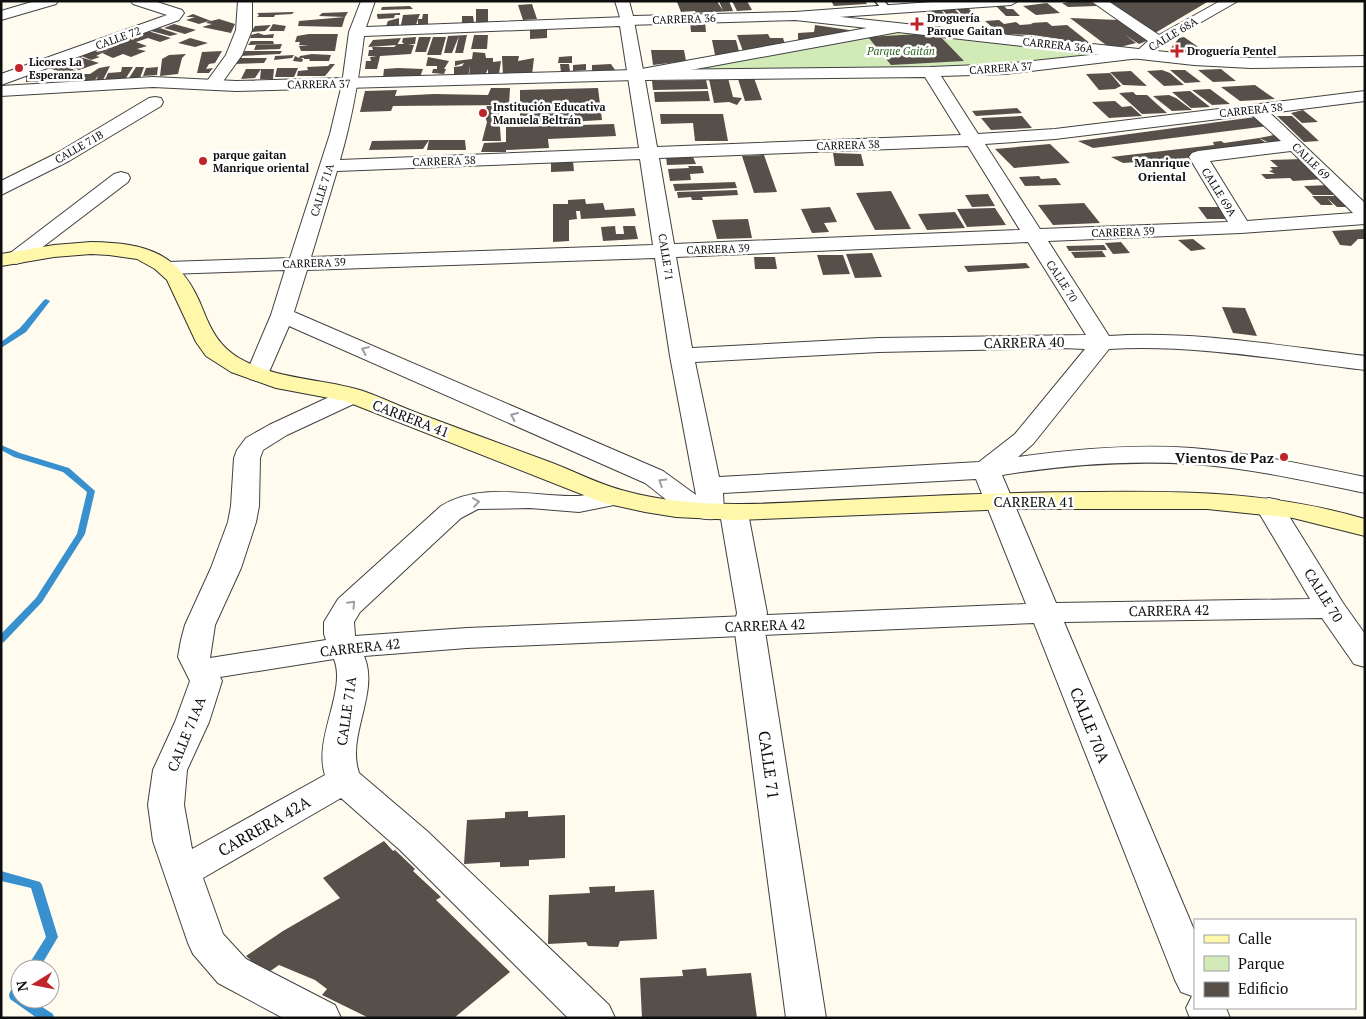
<svg xmlns="http://www.w3.org/2000/svg" width="1366" height="1019" font-family="'PT Serif',serif">
  <style>
    .green { fill: #d1eab8 }
    .lines { fill: none; stroke-linecap: round; stroke-linejoin: round }
    .stream { fill: #3990ce; fill-rule: evenodd }
    .building { fill: #574f4a }
    .service-casing { stroke: #414141; stroke-width: 3 }
    .minor-casing { stroke: #414141; stroke-width: 2 }
    .tertiary-casing { stroke: #414141; stroke-width: 2 }
    .secondary-casing { stroke: #303030; stroke-width: 2 }
    .service { fill: #fff; fill-rule: evenodd }
    .minor { fill: #fff; fill-rule: evenodd }
    .tertiary { fill: #fff; fill-rule: evenodd }
    .secondary { fill: #fff7aa; fill-rule: evenodd }
    .oneway { stroke: #9f9f9f }
    .poi-dot { fill: #bf2428; stroke: #fff; stroke-width: 2 }
    .labels { text-anchor: middle; dominant-baseline: central; stroke-width: 5; stroke-linejoin: round; paint-order: stroke }
    .far-poi-label { font-size: 11px; font-weight: bold; fill: #0e0e0e; stroke: #fff; text-anchor: start }
    .far-street-label { font-size: 11px; fill: #0e0e0e; stroke: #fff }
    .far-park-label { font-size: 11px; font-style: italic; fill: #2b661d; stroke: #fff }
    .far-neighbourhood-label { font-size: 12px; font-weight: bold; fill: #0e0e0e; stroke: #fff }
    .street-label { font-size: 14px; fill: #0e0e0e; stroke: #fff }
    .poi-label { font-size: 14px; font-weight: bold; fill: #0e0e0e; stroke: #fff; text-anchor: end }
    .near-street-label { font-size: 16px; fill: #0e0e0e; stroke: #fff }
  </style>
  <rect width="100%" height="100%" fill="#fffcef"/>
  <path class="green" d="M895,28l169,18 39,10 -63,9 -339,6 24,-12z"/>
  <g class="lines">
    <path class="stream" d="M46,299l4,2 -24,31 -25,16v-6l19,-14 24,-28z
      M1,445l19,8 49,15 26,23 -10,43 -43,68 -38,40 -3,1v-9l35,-36 41,-64 10,-42 -24,-20 -49,-15 -13,-7z
      M1,871l39,11 2,3 16,52 -19,32h-13l20,-32 -15,-49 -30,-7z
      M20,982v17h10l23,15 1,4h-17l-27,-19 -1,-4c2,-6 5,-11 11,-13z"/>
  </g>
  <path class="building" d="M717,1l6,10 -4,-10h10l4,10 -37,2 -1,-2 -14,1 -4,-10z
    M732,1h15l5,9 -15,1z
    M831,1h34l2,3 -33,2z
    M1075,1h15l7,5 -29,1 -6,-4z
    M1104,1h105l-54,32z
    M1047,3l13,10 -24,2 -13,-9z
    M532,4l5,15 -14,1 -5,-15z
    M1003,5l4,4h6l7,7h-14l-10,-10z
    M410,6l3,3 -32,1 1,-3z
    M476,9h12v13h-12z
    M954,9l8,7 -12,1 -8,-7z
    M957,9h12l9,8 -13,1z
    M941,10l7,8h-15l-6,-7z
    M294,12l-2,2 -17,1 -1,2h-17l2,-2 -2,-2z
    M348,12l-3,5 -26,-1 3,-3z
    M400,13v2h-5l-1,3 -16,1 -1,-3v-2z
    M193,14l18,7 8,-2 16,5 -4,9 -29,-6 10,-3 -6,-1 3,-2 -10,3 -13,-4 9,-3h-9z
    M420,14l-2,5h4l1,-5h5v10l-10,1v-6l-2,6h-15l2,-10z
    M462,16h11l1,7h-12z
    M345,17l-3,10 -44,-1 1,-5z
    M399,18v7l-13,1 2,-5z
    M1070,18l48,2 31,20 -10,4 -14,-9 11,8 -16,4 -14,-2z
    M999,20l5,4 12,-2 4,3 13,-1 -2,-1 16,-1 5,4 15,-1 24,19 -58,-9 -33,-1 -15,-13z
    M690,22h15l1,10h-15z
    M174,24l22,6 -11,4 -21,-6z
    M273,24l13,2 -2,5h-15z
    M271,25l-6,6 -14,1 4,-6z
    M815,25l41,6 -58,11v-9l16,-1z
    M160,28l18,6 -8,2 -19,-5z
    M547,28v10l-17,1v-10z
    M148,31l23,7 -11,4 -12,-4 -12,4 11,4 -10,3 9,2 -15,6 -8,-3 -10,4 -11,-5 6,-2 -7,2 -5,-3h12l-6,-2z
    M258,33l6,2 10,-1 -1,4h-23l1,-3z
    M937,33l27,28 -73,4 -23,-28z
    M309,34h29l-1,5h-24h24l-2,12h-34l-2,-5 10,-1h-10l1,-3h-5l2,-6z
    M768,34l2,4h13l2,6 -42,7 -6,-16z
    M467,35l-4,18h-8l4,-17 -7,17h-8l4,-17z
    M474,35h14l-1,14h-16z
    M416,37l-1,7h-7l6,1 -3,9 -31,2 -3,13h-12l1,-8h5l-1,-4 7,-1h-9l1,-6h4l-1,-3h22l4,-3h6l-2,-2 1,-4z
    M419,37h12l-5,15h-11z
    M433,37h13l-5,18h-14z
    M1184,37l26,18 -42,-3 11,-14z
    M190,38l18,5 -13,4 -17,-4z
    M401,38l-4,7 -29,2 5,-7z
    M712,40h24l4,15h-25z
    M251,41h22l1,3 -26,1z
    M282,44l-2,5 -26,1 2,-5z
    M651,50h33l2,11 -33,4z
    M94,51l8,2 -6,3 4,1 -9,3 -12,-5z
    M222,51l-7,12 -6,1 -3,5 7,-1 -4,5h-12l5,-21z
    M245,51h37l-2,3 -40,2z
    M473,52l12,1 1,5h7v4l8,-1 -2,13h-11v-5l-4,8h-15l1,-12 -2,13h-14v-11l8,-1 2,-3 -9,3v-5l17,-2z
    M186,54l-4,4 -4,16 -18,2 2,-17 7,-4z
    M312,54l19,1 -2,6h-20l1,-2h-6v-1h-4l3,1 -1,3 -9,-1 2,-5 4,2 1,-2z
    M294,55l-2,3 -18,2 1,-4z
    M77,56l22,7 -20,7 -20,-7z
    M502,56h17l-1,5 16,-3 -2,17 -29,1z
    M572,56v7h-14l1,-6z
    M428,57l21,4 -5,8h2l-2,5 -12,-1 1,-4h4v-3h-11z
    M238,58h29l-3,5 -31,1z
    M58,63l19,8 -11,3 -20,-7z
    M330,64h5l-10,12h-28l1,-5 10,-1 -1,-3 21,-1z
    M560,64h9l1,7 -9,1z
    M586,64v6l-13,1v-6z
    M611,64l4,6 -23,1v-6z
    M110,66l-7,14 -7,1 2,-5 -4,5 -14,1 2,-4h-2l4,-4h6l9,-6z
    M122,67h11l-7,11 -21,2 3,-7 13,-1z
    M136,67h8l-4,11h-11z
    M158,67l-1,8 -14,1 3,-8z
    M277,68h21l-4,9h-19z
    M398,68l25,1 -3,8 -37,1 1,-9z
    M246,69h28l-1,10h-13l1,-10 -6,9 -14,1z
    M1221,69l15,12 -23,1 -15,-12z
    M1162,70l8,3 14,12 -20,1 -17,-15z
    M1170,70h15l16,12 -16,1z
    M1131,71l16,15 -24,-1 -13,-13z
    M1110,73l11,13 -6,3 -16,1 -13,-16z
    M44,74l-4,8h-14v-7z
    M728,78l5,19 9,1 -5,7 -8,-3 -15,1 -5,-24z
    M754,78l8,22 -17,1 -7,-22z
    M706,80l2,9 -55,1 -1,-9z
    M1255,85l20,14 -35,2 -19,-14z
    M491,88h19l-1,17 -116,1 -2,5 -31,1 5,-21 32,-1 -2,6 39,-2 54,1z
    M598,88l4,32 -82,5v-35z
    M1210,89l20,15 -18,1 -20,-15z
    M708,91l2,10 -55,1 -1,-10z
    M1190,91l20,16 -19,1 -19,-16z
    M1133,92l3,3h11l20,18 -25,1 -23,-21z
    M1169,95l7,3 16,12 -20,1 -19,-15z
    M1115,101l7,6 9,-1 11,10 -33,2 -17,-16z
    M487,106h15l-3,8 2,27h-19l5,-19 -3,-8z
    M1017,108l5,5 -46,3 -4,-5z
    M1303,110l15,12 -16,1 -11,-10z
    M660,114h63l5,27h-33l-2,-18 -32,1z
    M1022,116l10,12 -41,2 -10,-12z
    M1277,116h15l27,25 -15,1z
    M1255,117l13,9 -175,22 -15,-7z
    M614,124l2,12 -68,3 1,9 -43,2v2h-25l3,-9 22,-1v-15z
    M1279,134l6,6 -15,3 -11,-5z
    M1259,138l10,7 -89,14 -57,4 -12,-6 103,-12 -1,-3 8,-1 3,2z
    M429,140h36l1,10h-39z
    M429,140l-6,9 -54,1 3,-9z
    M1050,144l20,19 -56,5 -19,-19z
    M833,153l28,1 3,12h-29z
    M764,155l13,37 -23,1 -12,-37z
    M666,157h27l3,7 -29,1z
    M1303,159l22,20 -32,2 -3,-3 -24,1 -5,-5h14l-6,-3 4,-1 -3,-3h8l-8,-7z
    M573,161l1,10 -23,1v-10z
    M688,166h14l2,7 -14,1 1,6 -21,1 -2,-12 21,-1z
    M1039,176l2,3 15,-1 5,7 -36,1 -6,-9z
    M735,182l2,6 -62,3 -2,-7z
    M1330,185l10,10h-27l-9,-9z
    M737,190l1,5 -36,2 1,3h-11l-1,-3 -13,1 -1,-6z
    M891,191l20,38 -36,1 -19,-37z
    M988,194l7,12 -23,1 -7,-12z
    M1312,196h27l13,11h-15l-10,-9 6,7h-12z
    M585,199l1,5 17,-1 2,7 29,-2 2,8 -55,3 -1,-8h-4l1,8 -8,1v21l-16,1v-38h15v-4z
    M1084,203l16,20 -47,2 -15,-20z
    M830,207l7,15 -13,1 5,9 -17,1 -11,-24z
    M1198,207h22l10,12h-23z
    M995,208l11,17 -39,2 -10,-18z
    M955,212l10,16 -38,2 -9,-16z
    M748,219l4,19 -35,1 -5,-19z
    M615,226l1,8h8l-1,-8h12l3,13 -35,2 -2,-14z
    M1364,229l1,10h-7l-7,7 -11,-1 -8,-14z
    M1193,239l13,10 -15,2 -13,-11z
    M1121,242l9,11 -17,1 -8,-11z
    M1104,245l3,5 -38,1 -3,-5z
    M1102,251l4,6 -31,1 -4,-6z
    M872,253l10,24 -27,1 -9,-24z
    M817,255h26l7,19 -27,1z
    M754,257h21l2,12h-22z
    M1026,263l4,5 -62,4 -4,-6z
    M1222,307l23,1 12,28 -24,-3z
    M528,811v6l37,-2v43l-36,2v6l-29,1v-5l-36,2 3,-44 38,-2v-6z
    M384,841l9,10 2,-1 20,19 -2,2 28,26 -5,3 74,72 -56,46h-85l-47,-23 5,-6 -12,-9 -36,-15 -13,9 -20,-18 37,-25 57,-33 -17,-20z
    M615,886v6l39,-2 3,49 -37,2 -2,6 -30,-1 -2,-4 -38,2 1,-49 41,-2 -1,-6z
    M706,968l1,8 44,-3 6,45h-115l-2,-40 43,-2 -1,-6z"/>
  <g class="lines">
    <g class="service-casing">
      <path id="service" d="M875,1h9l7,8 -7,2z"/>
    </g>
    <g class="minor-casing">
      <path id="minor" d="M35,1h23l-2,3 -55,16v-9z
        M131,1h23l28,9 2,3 -5,7 -178,65v-11l166,-59 -34,-11z
        M238,1h14v29l-10,25 -23,32h-12l-2,-3 21,-29 10,-25z
        M361,1h14l-9,26 261,-10 5,1 2,3 9,49 287,-3 75,-3 133,-14 10,-9 -57,-40h17l51,34 61,-34h18l-75,43 -15,13 -143,17 -64,2 37,58 77,-5 310,-38v10l-95,12 95,90v21l-124,9 -193,8 61,95c85,-6 171,10 256,20v14c-85,-10 -171,-26 -256,-21l-76,95 -15,13c57,-8 116,-13 174,-9 58,5 116,17 173,29v16c-57,-12 -115,-25 -173,-29 -64,-4 -128,1 -190,11l54,128 254,-4 -55,-93 4,-6 10,-2 10,2 64,103 22,31v33l-11,-3 -32,-46 -258,4 131,310v76h31l4,10h-40l-4,-10 6,-12 -11,-4 -6,-12 -141,-357 -567,25 -103,8c16,37 -18,79 -5,117l68,58 182,174 6,13h-47l-167,-167 -60,-53 -138,80 20,56 23,25 89,46 6,13h-58l-65,-35 -25,-29 -5,-11 -35,-102 -5,-36 5,-35 22,-48 15,-41 -12,-24 3,-17 4,-15 26,-57 17,-46 3,-16 3,-48 3,-8 9,-12 23,-13 73,-34 9,-2 9,2 3,5 -3,5 -73,34 -24,15 -3,8 -1,48 -3,16 -15,46 -26,57 -5,33 116,-18 -2,-6v-12l14,-23 103,-93c42,-25 91,-9 137,-10 16,-1 30,-9 46,-5l4,6 -4,6 -45,9 -49,-4 -52,1 -17,9 -101,94 -6,10 1,14 112,-8 559,-24 -50,-125 -253,14 1,19 -4,6c-30,7 -53,-19 -75,-35l-356,-157 -23,53 -8,2 -8,-2 -4,-5 25,-59 14,-45 -117,4 -8,-1 -3,-5 3,-5 8,-1 122,-4 40,-124 12,-50 7,-52zM620,26l19,122 -299,12c12,-41 19,-82 24,-124zM925,77l36,58 -304,12 -12,-67zM1252,115l29,26 -83,10 -6,2 -3,4 39,65 -188,7 -55,-85 70,-5zM968,146l52,84 -346,14 -15,-86zM1291,151l62,62 -106,8 -37,-60zM640,159l13,86 -342,12 26,-86zM1028,242l58,93 -207,3 -187,10 -16,-91zM655,258l15,98 26,139 -33,-24 -369,-159 13,-42zM1062,348l23,1 -70,85 -36,28 -260,15 -24,-115 184,-10zM334,659c13,32 -21,79 -9,116l-133,74 -8,-44 3,-35 22,-48 13,-41 -2,-4z
        M945,1h73l-7,4 -216,15 -5,-1 -2,-3 2,-3 5,-1z
        M155,97l6,1 2,4 -2,4 -92,55 -68,34v-14l56,-28 92,-55z
        M121,172l7,2 2,4 -2,4 -105,80 -7,2 -7,-2 -3,-4 3,-4 105,-80z"/>
    </g>
    <g class="tertiary-casing">
      <path id="tertiary" d="M615,1h14l4,15 162,-4 399,43 57,3 114,-2v10l-114,2 -57,-3 -296,-33 -262,48 -400,11 -83,-4 -152,9v-10l152,-9 83,4 400,-11 231,-42 -72,-8 -168,5 -5,-1z
        M734,505l10,2 4,6 19,100 -3,12 62,393h-40l-52,-393 3,-12 -17,-100 4,-6z"/>
    </g>
    <g class="secondary-casing">
      <path id="secondary" d="M91,242c57,1 90,11 112,68 8,20 16,36 36,48 38,22 83,20 124,33 20,7 38,16 57,23 45,17 90,33 135,50 23,9 46,21 70,27 76,21 160,11 238,8 77,-4 154,-7 231,-7 95,-1 179,0 271,27v17l-72,-18 -86,-9h-196l-275,11 -60,-3 -31,-5 -41,-9 -259,-102 -69,-13 -45,-16 -25,-16 -10,-14 -29,-62 -12,-11 -18,-10 -28,-4 -18,-1 -37,3 -53,9v-12l53,-9z"/>
    </g>
    <use href="#service" class="service"/>
    <use href="#minor" class="minor"/>
    <use href="#tertiary" class="tertiary"/>
    <use href="#secondary" class="secondary"/>
  </g>
  <defs><path id="oneway-chevron" d="M-2-3.5L2.5 0L-2 3.5" fill="none" stroke-width="1.6" stroke-linecap="round" stroke-linejoin="round" transform="scale(1.25)"/></defs>
  <g class="oneway">
    <use href="#oneway-chevron" transform="translate(365 350) rotate(-156)"/>
    <use href="#oneway-chevron" transform="translate(514 416) rotate(-156)"/>
    <use href="#oneway-chevron" transform="translate(662 482) rotate(-148)"/>
    <use href="#oneway-chevron" transform="translate(476 502) rotate(-8)"/>
    <use href="#oneway-chevron" transform="translate(352 604) rotate(-47)"/>
  </g>
  <g class="poi-dot">
    <path d="M914.5 16.5h5v5h5v5h-5v5h-5v-5h-5v-5h5z"/>
    <path d="M1174.5 43.5h5v5h5v5h-5v5h-5v-5h-5v-5h5z"/>
    <circle cx="19" cy="68" r="5"/>
    <circle cx="483" cy="113" r="5"/>
    <circle cx="203" cy="161" r="5"/>
    <circle cx="1284" cy="457" r="5"/>
  </g>
  <g class="labels">
    <g class="far-poi-label">
      <text x="927" y="18">Droguería<tspan x="927" dy="13">Parque Gaitan</tspan></text>
      <text x="1187" y="51">Droguería Pentel</text>
      <text x="29" y="62">Licores La<tspan x="29" dy="13">Esperanza</tspan></text>
      <text x="493" y="107">Institución Educativa<tspan x="493" dy="13">Manuela Beltrán</tspan></text>
      <text x="213" y="155">parque gaitan<tspan x="213" dy="13">Manrique oriental</tspan></text>
    </g>
    <g class="far-street-label">
      <text transform="translate(684 19) rotate(-2)">CARRERA 36</text>
      <text transform="translate(1173 34) rotate(-31)">CALLE 68A</text>
      <text transform="translate(118 38) rotate(-20)">CALLE 72</text>
      <text transform="translate(1058 45) rotate(6)">CARRERA 36A</text>
      <text transform="translate(1001 68) rotate(-4)">CARRERA 37</text>
      <text transform="translate(319 84) rotate(-1)">CARRERA 37</text>
      <text transform="translate(1251 110) rotate(-6)">CARRERA 38</text>
      <text transform="translate(848 145) rotate(-2)">CARRERA 38</text>
      <text transform="translate(79 147) rotate(-30)">CALLE 71B</text>
      <text transform="translate(444 161) rotate(-2)">CARRERA 38</text>
      <text transform="translate(1311 161) rotate(44)">CALLE 69</text>
      <text transform="translate(322 190) rotate(-73)">CALLE 71A</text>
      <text transform="translate(1219 192) rotate(58)">CALLE 69A</text>
      <text transform="translate(1123 232) rotate(-2)">CARRERA 39</text>
      <text transform="translate(718 249) rotate(-2)">CARRERA 39</text>
      <text transform="translate(666 257) rotate(81)">CALLE 71</text>
      <text transform="translate(314 263) rotate(-2)">CARRERA 39</text>
      <text transform="translate(1062 281) rotate(57)">CALLE 70</text>
    </g>
    <g class="far-park-label">
      <text x="901" y="51">Parque Gaitán</text>
    </g>
    <g class="far-neighbourhood-label">
      <text x="1162" y="162">Manrique<tspan x="1162" dy="14">Oriental</tspan></text>
    </g>
    <g class="street-label">
      <text transform="translate(1024 342) rotate(-1)">CARRERA 40</text>
      <text transform="translate(411 418) rotate(21)">CARRERA 41</text>
      <text x="1034" y="501">CARRERA 41</text>
      <text transform="translate(1324 595) rotate(58)">CALLE 70</text>
      <text transform="translate(1169 610) rotate(-1)">CARRERA 42</text>
      <text transform="translate(765 625) rotate(-2)">CARRERA 42</text>
      <text transform="translate(360 647) rotate(-6)">CARRERA 42</text>
      <text transform="translate(346 711) rotate(-82)">CALLE 71A</text>
      <text transform="translate(186 734) rotate(-68)">CALLE 71AA</text>
    </g>
    <g class="poi-label">
      <text x="1274" y="457">Vientos de Paz</text>
    </g>
    <g class="near-street-label">
      <text transform="translate(1090 725) rotate(68)">CALLE 70A</text>
      <text transform="translate(769 765) rotate(82)">CALLE 71</text>
      <text transform="translate(264 826) rotate(-30)">CARRERA 42A</text>
    </g>
  </g>
  <rect width="1366" height="1019" fill="none" stroke="#0e0e0e" stroke-width="5"/>
  <rect x="1194" y="919" width="162" height="90" fill="#ffffff" stroke="#9f9f9f"/>
  <rect x="1204" y="935" width="25" height="8" fill="#fff7aa" stroke="#9f9f9f"/>
  <text x="1238" y="944" font-size="15" fill="#0e0e0e">Calle</text>
  <rect x="1204" y="956" width="25" height="15" fill="#d1eab8" stroke="#9f9f9f"/>
  <text x="1238" y="969" font-size="15" fill="#0e0e0e">Parque</text>
  <rect x="1204" y="982" width="25" height="15" fill="#574f4a" stroke="#9f9f9f"/>
  <text x="1238" y="994" font-size="15" fill="#0e0e0e">Edificio</text>
  <g transform="translate(35 984) rotate(260)"><circle r="24" fill="#ffffff" stroke="#9f9f9f"/>
  <path d="M0-4L9 19L0 12L-9 19Z" fill="#bf2428"/>
  <text y="-8" font-size="14" font-weight="bold" text-anchor="middle" fill="#0e0e0e">N</text>
  </g>
</svg>
